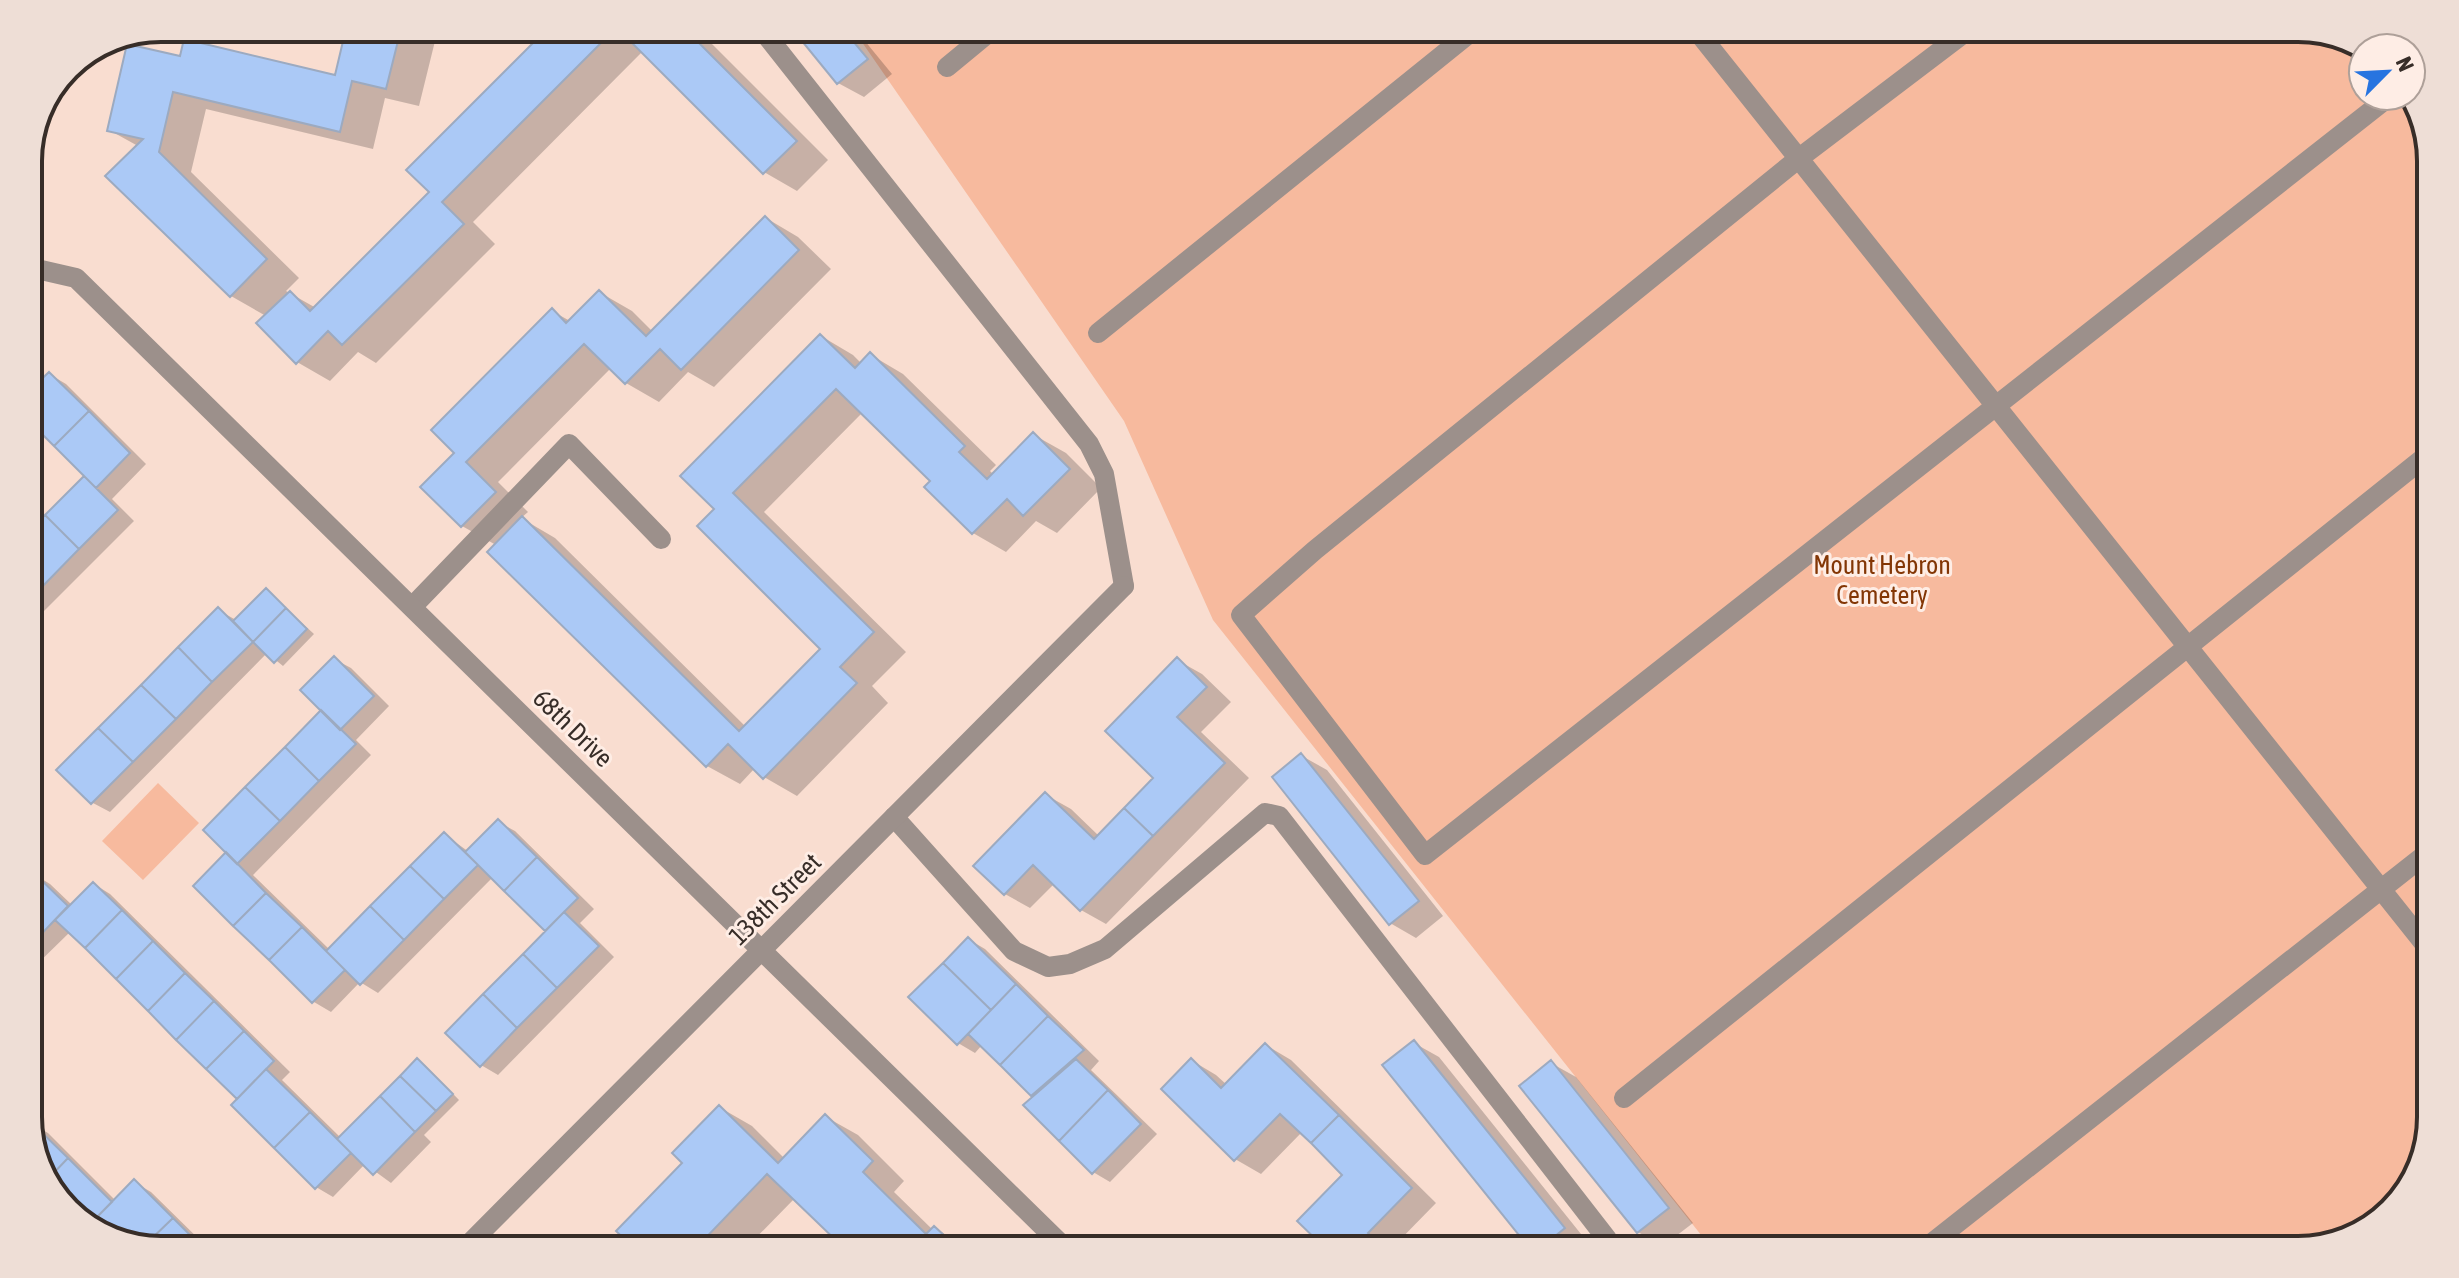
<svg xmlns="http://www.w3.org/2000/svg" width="2459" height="1278" font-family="'Asap Condensed',sans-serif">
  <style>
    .green { fill: #f7ba9e }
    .shadow { fill: #0003 }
    .building { fill: #abc9f6; stroke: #9caac0; stroke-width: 2 }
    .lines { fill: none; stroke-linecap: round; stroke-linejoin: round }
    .service { stroke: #9c908b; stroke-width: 20 }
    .minor { stroke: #9c908b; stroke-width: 20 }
    .labels { text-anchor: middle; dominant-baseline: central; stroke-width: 6; stroke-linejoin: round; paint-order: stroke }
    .park-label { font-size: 26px; fill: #833605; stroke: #feede5 }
    .street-label { font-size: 26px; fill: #372d28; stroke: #feede5 }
    .rim { fill: none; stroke: #372d28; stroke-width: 4 }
  </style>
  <rect width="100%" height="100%" fill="#f9ddd0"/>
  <path class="green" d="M2298,28l59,14 7,6 -1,48 48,-2 20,59v964l-14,59 -46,52 -73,22h-585l-500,-630 -89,-199 -267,-386z
    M158,783l41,40 -56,57 -41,-39z"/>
  <path class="shadow" d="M703,35l125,125 -31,31 -33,-19 -121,-121 -170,171 22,22 -119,119 -18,-11 -28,29 -33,-19 -31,-46 -35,-20 -93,-150 -29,-16 73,-72 155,19 9,-40h90l-17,69 -34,-8 -12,51 -167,-40 -15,63 108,106 -13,13 30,17 115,-116 112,-156z
    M800,35h60l32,39 -28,23 -26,-14z
    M766,218l32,19 33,32 -117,118 -26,-15 -29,30 -33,-19 -15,-15 -113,114 30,30 -7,6 34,20 191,189 77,-78 -106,-140 104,-173 32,19 9,9 9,-9 32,19 93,91 -6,6 4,4 40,-40 32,18 35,35 -44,45 -21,-12 -30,31 -33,-19 -40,-52 -70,-69 -99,100 142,140 -34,34 16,17 -91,93 -33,-19 -9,-9 -15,16 -33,-18 -211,-221 -34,-19 -6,-73 96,-142 18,10 29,-29 33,19 21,21z
    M49,374l17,10 80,80 -34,35 22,22 -106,106v-92l59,-59z
    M266,590l48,44 -31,32 -16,-13 -157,159 -17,-9 -34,-33 159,-160 18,10z
    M334,659l17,9 38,38 -33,34 15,15 -118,120 77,75 114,-116 25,18 29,-30 17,9 79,78 -14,14 34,34 -116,118 -17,-10 67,-134 -55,-54 -115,116 -18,-11 -29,30 -17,-10 -118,-116 32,-34 96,-142z
    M1177,660l25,14 29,28 -30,30 48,46 -143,146 -25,-14 -27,-26 -24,24 -25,-14 41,-99 25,14 28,27 57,-58z
    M1302,756l25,14 116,146 -27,22 -26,-15z
    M34,874l16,10 22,21 22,-21 16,10 180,178 -8,8 59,58 76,-77 8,4 34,35 -35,35 7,7 -40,41 -26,-19 -32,33 -17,-10 -77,-88 -169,-167 -42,41v-93z
    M968,939l17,10 114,112 -8,9 66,64 -47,48 -17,-10 -59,-76 -52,-51 -7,8 -17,-10z
    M1414,1043l25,14 150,187 -8,6h-48z
    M1266,1045l25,15 145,143 -44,45 2,2h-64l15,-75 -43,-43 -41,42 -26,-15 -44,-99 25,15 11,10z
    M1551,1063l25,14 117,146 -30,23 -25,-14z
    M719,1107l33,19 33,33 41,-42 32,18 46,46 -10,11 39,38 2,-2 35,22h-121l-54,-52 -51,52h-105l46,-87z
    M31,1123l17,10 68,68 18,-19 17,10 59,58h-49l-48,-23 -11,9 -51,-45 -23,-65z"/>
  <path class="building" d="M691,35l106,106 -34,33 -138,-138z
    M797,35h51l20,24 -31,25z
    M540,36h68l-166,166 22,22 -122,121 -14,-14 -32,33 -40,-41 34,-32 20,20 119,-119 -23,-22z
    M344,37h55l-13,52 -34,-8 -12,51 -167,-40 -14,60 108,107 -37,38 -125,-121 38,-37 -36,-8 20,-87 53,12 4,-17 151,36z
    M765,216l34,34 -118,120 -21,-21 -35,35 -41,-40 -118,118 30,30 -35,35 -41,-40 34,-34 -23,-23 121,-122 14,15 33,-33 47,46z
    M820,334l35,34 15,-16 95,94 -6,6 28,27 46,-47 37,37 -47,47 -16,-17 -35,35 -48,-47 6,-6 -94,-92 -103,104 141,139 -34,35 17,16 -94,96 -35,-35 -22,23 -219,-215 35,-36 217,215 81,-82 -123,-123 17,-17 -34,-33z
    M49,372l40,39 -35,35 -26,-26v-28z
    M89,411l41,42 -34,35 -42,-42z
    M84,476l34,34 -39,39 -34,-34z
    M45,515l34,34 -41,42 -10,-10v-49z
    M28,581l10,10 -10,10z
    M266,588l20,20 -33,34 -20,-21z
    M218,607l35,35 -41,40 -34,-35z
    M286,608l21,21 -33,34 -21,-21z
    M178,647l34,35 -36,37 -35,-34z
    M334,656l40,40 -34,34 -40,-40z
    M1177,657l30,30 -30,30 48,46 -72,73 -29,-28 29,-30 -48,-47z
    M141,685l35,34 -43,43 -35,-34z
    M321,710l35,34 -37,37 -34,-34z
    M98,728l35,34 -42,42 -35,-34z
    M285,747l34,34 -39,40 -35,-34z
    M1301,753l118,148 -30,24 -117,-148z
    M245,787l35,34 -43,43 -34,-34z
    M1045,792l49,47 30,-31 29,28 -73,75 -47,-46 -29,30 -31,-29z
    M498,819l39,38 -33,34 -39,-39z
    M444,832l34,33 -34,34 -34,-33z
    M226,852l40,41 -33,33 -40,-40z
    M537,857l41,41 -33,33 -41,-40z
    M410,866l34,33 -40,41 -34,-34z
    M33,872l35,34 -37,39 -3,-3v-65z
    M93,882l29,28 -37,38 -30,-28z
    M266,893l36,34 -33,33 -36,-34z
    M370,906l34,34 -44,45 -34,-34z
    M122,910l31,31 -37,38 -31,-31z
    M564,912l35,34 -42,42 -34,-34z
    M302,927l43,43 -33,33 -43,-43z
    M968,937l48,47 -25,26 -48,-47z
    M153,941l32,32 -37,38 -32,-32z
    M523,954l34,34 -40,40 -34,-34z
    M943,963l48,47 -34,35 -49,-48z
    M185,973l29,28 -38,39 -28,-29z
    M1016,984l32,32 -48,49 -32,-31z
    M483,994l34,34 -37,39 -35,-34z
    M214,1001l30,30 -38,38 -30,-29z
    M1048,1016l36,34 -53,46 -31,-31z
    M244,1031l30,30 -37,38 -31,-30z
    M1414,1040l151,188 -27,22h-7l-149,-185z
    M1265,1043l74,72 -28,28 -31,-29 -46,47 -73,-72 30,-31 30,30z
    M417,1058l36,36 -17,17 -36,-35z
    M1076,1059l32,31 -49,51 -36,-36z
    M1551,1060l118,148 -32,25 -118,-147z
    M266,1069l44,43 -36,36 -43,-43z
    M400,1076l36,35 -21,21 -35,-36z
    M1108,1090l33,34 -49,50 -33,-33z
    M380,1096l35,36 -42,43 -36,-36z
    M719,1105l59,58 47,-49 48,47 -10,11 63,62 8,-8 26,24h-114l-79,-76 -73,76h-58l-20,-19 66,-68 -10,-10z
    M310,1112l41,41 -36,36 -41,-41z
    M1339,1115l73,73 -44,45 17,17h-58l-30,-29 45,-46 -31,-32z
    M30,1121l38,37 -21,22 -19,-54z
    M68,1158l44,44 -23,23 -38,-34 -4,-11z
    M134,1179l39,39 -29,28 -21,-5 -25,-25z
    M173,1218l32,32h-44l-17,-4z"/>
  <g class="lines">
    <path class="service" d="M1968,30l-170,129 -483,391 -74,65 184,240 965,-759
      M1697,31l734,921
      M766,35l323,409 15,30 20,112
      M947,67l40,-33
      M1098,333l373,-301
      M412,607l157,-163 92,95
      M894,817l120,134 34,16 22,-3 35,-15 160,-136 14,3 328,423
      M1624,1098l807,-646
      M1923,1250l508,-400"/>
    <path class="minor" d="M28,267l48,11 991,972
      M463,1250l661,-664"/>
  </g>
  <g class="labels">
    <g class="park-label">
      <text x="1882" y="565">Mount Hebron<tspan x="1882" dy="30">Cemetery</tspan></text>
    </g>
    <g class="street-label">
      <text transform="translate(573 728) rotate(44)">68th Drive</text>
      <text transform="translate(775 899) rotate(-45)">138th Street</text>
    </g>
  </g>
  <path d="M0 0H2459V1278H0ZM161 42H2298A119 119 0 0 1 2417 161V1117A119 119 0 0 1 2298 1236H161A119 119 0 0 1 42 1117V161A119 119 0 0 1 161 42Z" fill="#eeded6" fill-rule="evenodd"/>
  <path class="rim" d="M161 42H2298A119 119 0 0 1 2417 161V1117A119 119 0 0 1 2298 1236H161A119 119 0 0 1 42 1117V161A119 119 0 0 1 161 42Z"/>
  <g transform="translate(2387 72) rotate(66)"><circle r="38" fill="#feede5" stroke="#aea099" stroke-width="2"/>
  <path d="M0-6L14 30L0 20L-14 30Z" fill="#2774e0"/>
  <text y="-12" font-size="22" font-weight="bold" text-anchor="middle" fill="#372d28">N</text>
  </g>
</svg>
